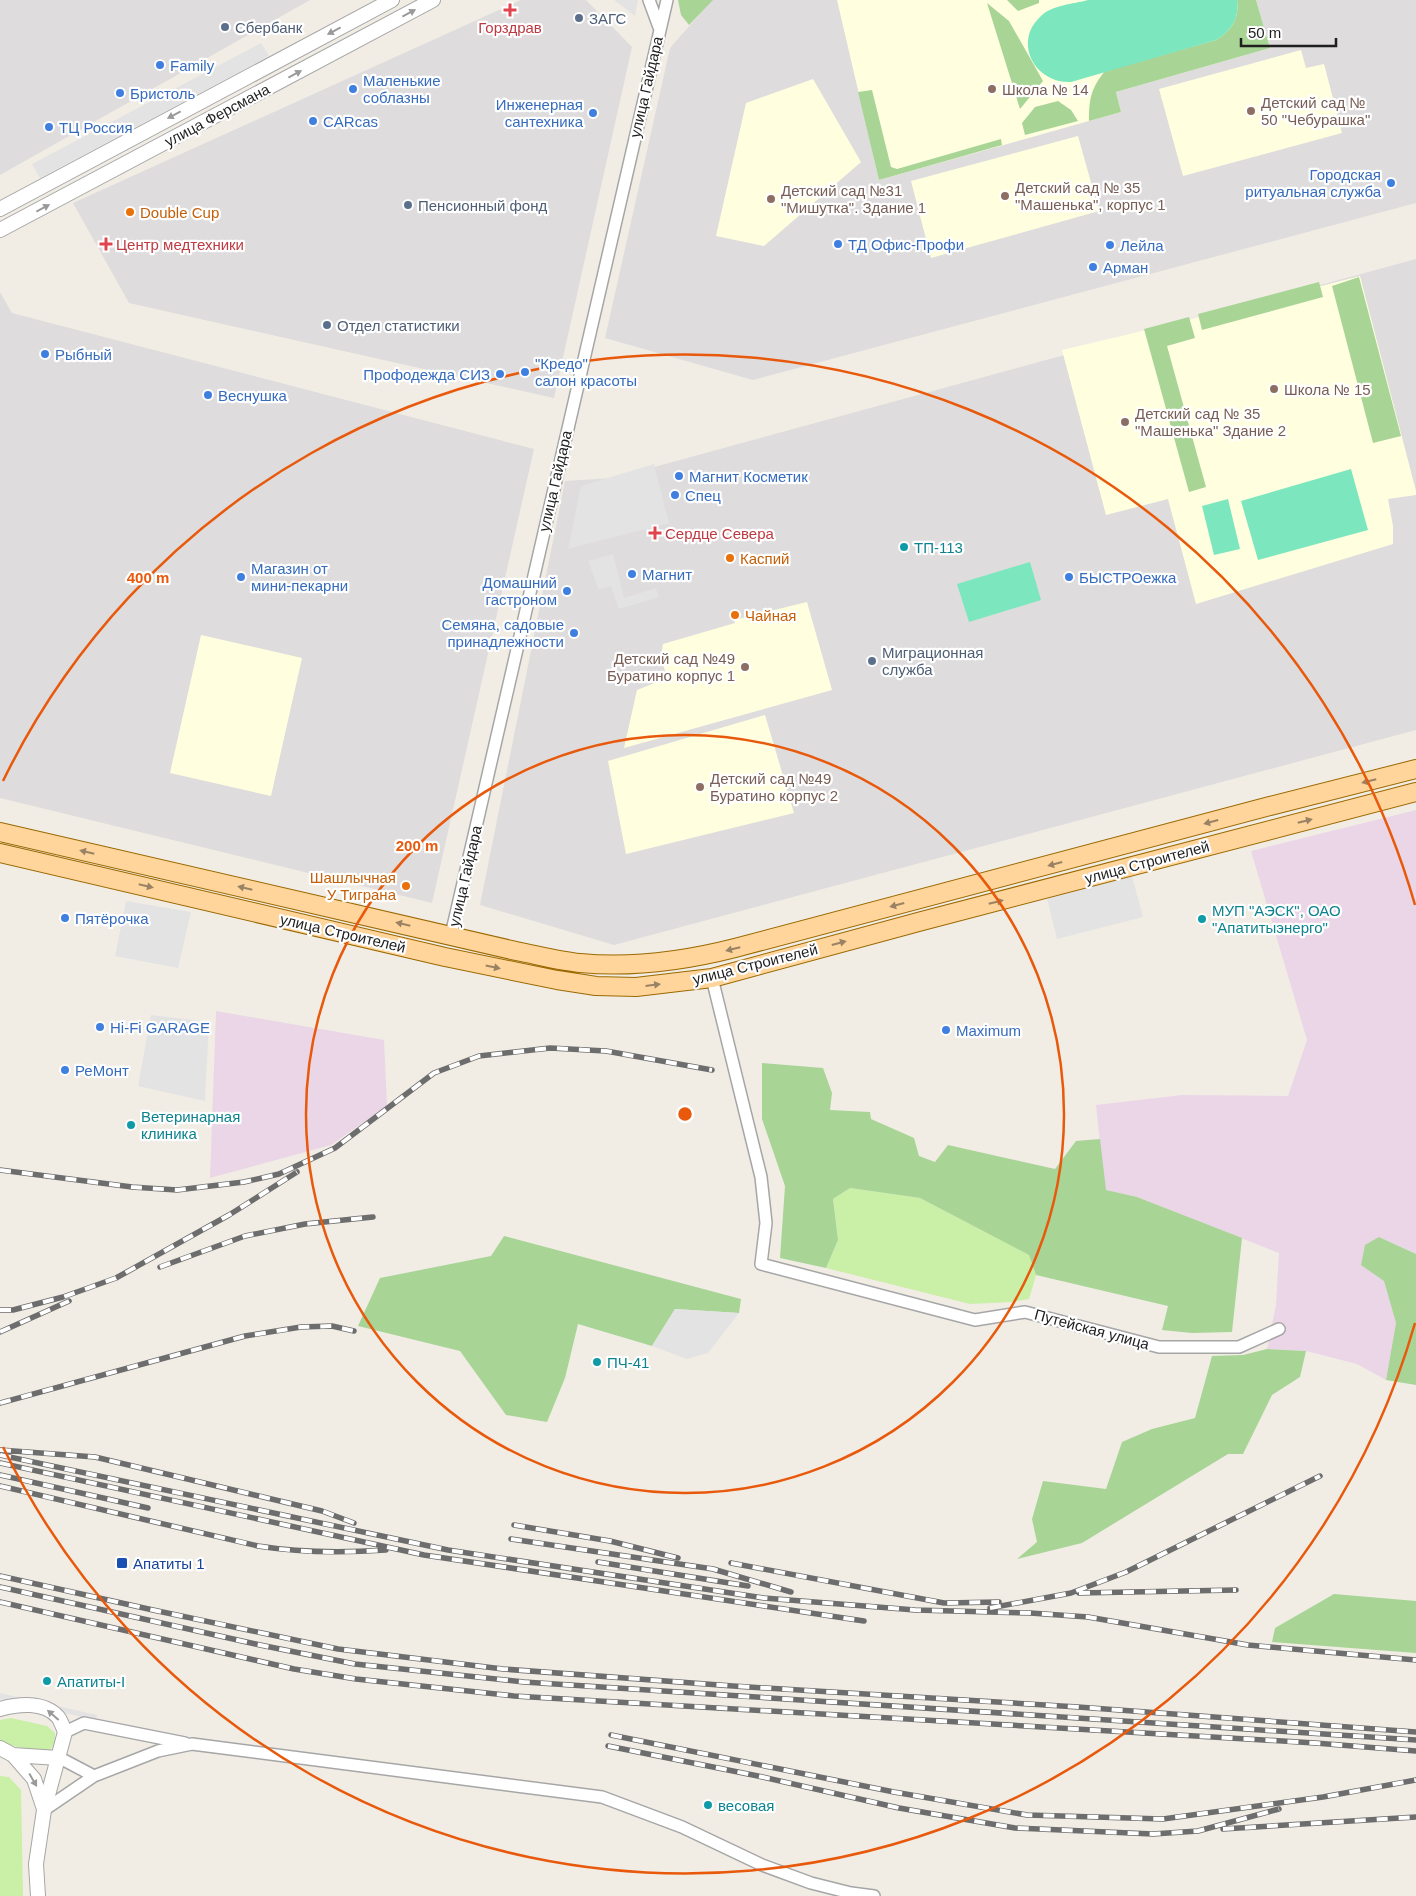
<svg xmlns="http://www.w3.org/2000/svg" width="1416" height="1896" font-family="Helvetica,sans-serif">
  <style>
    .residential { fill: #dedcdc }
    .industrial { fill: #ebd6e7 }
    .education { fill: #ffffe0 }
    .grass { fill: #caefa7 }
    .forest { fill: #a8d496 }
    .pitch { fill: #7ce7bf }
    .parking { fill: #e3e3e3 }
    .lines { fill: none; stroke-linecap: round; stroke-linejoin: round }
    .minor-casing { stroke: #a6a6a6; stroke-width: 14 }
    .tertiary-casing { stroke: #a6a6a6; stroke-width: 16 }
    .primary-casing { stroke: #9b6900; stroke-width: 20 }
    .minor { stroke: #fff; stroke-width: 11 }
    .tertiary { stroke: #fff; stroke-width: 14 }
    .primary { stroke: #ffd59c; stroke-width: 18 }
    .rail-casing { stroke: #6d6d6d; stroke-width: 5.5 }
    .rail { stroke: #fff; stroke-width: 4; stroke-dasharray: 11; stroke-linecap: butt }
    .oneway { fill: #9a9a9a }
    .oneway2 { fill: #9a8364 }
    .ring { fill: none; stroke: #e8590c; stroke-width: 2.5 }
    .health-dot { fill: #e0444e; stroke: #fff; stroke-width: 2 }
    .service-dot { fill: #5c6f8a; stroke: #fff; stroke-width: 2 }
    .shop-dot { fill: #3f7fe0; stroke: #fff; stroke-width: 2 }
    .education-dot { fill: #8d6e63; stroke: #fff; stroke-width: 2 }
    .food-dot { fill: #e8710a; stroke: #fff; stroke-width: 2 }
    .culture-dot { fill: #0f9aa8; stroke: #fff; stroke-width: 2 }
    .transit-dot { fill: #1a4fb4; stroke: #fff; stroke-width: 2 }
    .labels { text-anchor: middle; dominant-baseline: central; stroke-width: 4.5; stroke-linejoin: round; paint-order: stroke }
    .service-label { font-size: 15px; fill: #4e5e75; stroke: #fff; text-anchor: start }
    .health-label { font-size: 15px; fill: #be3a42; stroke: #fff; text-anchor: start }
    .shop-label { font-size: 15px; fill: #366cbe; stroke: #fff; text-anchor: start }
    .street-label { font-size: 15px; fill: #1f1f1f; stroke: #fff }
    .education-label { font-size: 15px; fill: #785e54; stroke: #fff; text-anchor: start }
    .food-label { font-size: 15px; fill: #c56008; stroke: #fff; text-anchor: start }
    .culture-label { font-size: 15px; fill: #0d838f; stroke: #fff; text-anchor: start }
    .transit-label { font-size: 15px; fill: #164399; stroke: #fff; text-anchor: start }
    .centre { fill: #e8590c; stroke: #fff; stroke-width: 2.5 }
    .ring-label { font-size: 15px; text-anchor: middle; font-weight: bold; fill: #e8590c; stroke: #fff; stroke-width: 4.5; stroke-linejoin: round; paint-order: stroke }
  </style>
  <rect width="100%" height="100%" fill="#f1ede5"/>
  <path class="residential" d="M0,0h310l-310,175z
    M521,0h65l46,47 -78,351 -425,-95 -56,-100z
    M712,0h704v203l-663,177 -148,-42 65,-290z
    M1416,259v471l-802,215 -134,-40 85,-424 49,-3z
    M0,292l12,21 522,136 -102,454 -432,-105z"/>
  <path class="industrial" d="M1416,810v444l-37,-17 5,44 12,42 -10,57 -29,-16 -51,-13 -39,-2 9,-44 3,-52 -142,-56 -32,-7 -9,-85 86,-10 106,1 19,-56 -56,-189z
    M216,1011l168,29 3,66 -56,39 -121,33z"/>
  <path class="education" d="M837,0h419l14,48 -154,44 5,20 -242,68z
    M1301,50l5,18 18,-4 18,69 -159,43 -24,-87z
    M813,79l48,83 -97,84 -48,-10 30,-133z
    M1078,136l21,75 -168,47 -20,-77z
    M1360,276l56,215v4l-28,4 5,27v18l-197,60 -28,-105 -62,16 -44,-165 131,-31z
    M807,602l25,88 -208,58 13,-58 30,-12 -6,-21 2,-13 72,-21 -1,-3z
    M201,635l101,23 -31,138 -101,-23z
    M765,715l29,98 -168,41 -18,-93z"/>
  <path class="grass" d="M850,1188l70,10 109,57 7,20 -7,24 -17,3 -42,2 -144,-36 12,-28 -5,-41z
    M11,1718l36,8 8,7v9l-5,8 -9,2 -40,-9 -1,-2v-21z
    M0,1776l9,1 12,13 2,106h-23z"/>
  <path class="forest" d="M678,0h35l-24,25 -8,-10z
    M1007,0h32v3l-21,8z
    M1237,0h19l14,48 -154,44 5,20 -32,9c0,-22 2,-33 16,-50l111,-31c15,-8 24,-23 21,-40z
    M987,3l22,18 34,60 -23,28z
    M872,90l19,77 6,2 104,-30 1,6 -123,35 -21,-88z
    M1058,101l13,9 7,11 -53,14 -3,-12 13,-16z
    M1359,277l42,159 -28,7 -41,-157z
    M1319,282l4,15 -121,33 -4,-16z
    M1189,317l6,21 -28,8 39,141 -17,5 -45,-163z
    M762,1063l61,5 9,25 -2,17 40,2 1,7 43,19 5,18 16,6 13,-17 107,24 21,-28 24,-2 6,51 31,7 105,41 -10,94 -40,1 -30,-3 6,-24 -132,-31 -7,-20 -109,-57 -70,-10 -17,11 5,41 -12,28 -46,-10 5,-72 -23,-67z
    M504,1236l237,63 -2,14 -64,-4 -23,37 -74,-22 -13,54 -18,44 -41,-7 -46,-64 -102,-25 22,-48 111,-22z
    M1379,1237l37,17v131l-30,-5 10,-57 -12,-42 -23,-16 4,-20z
    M1267,1349l39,2 -6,26 -28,18 -29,59h-15l-146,89 -65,16 20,-17 -5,-23 11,-38 63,8 16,-47 30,-13 43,-11 17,-62 31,-1z
    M1334,1594l82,7v52l-144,-11 3,-14z"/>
  <path class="pitch" d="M1088,0h149c3,17 -6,32 -21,40l-145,42c-36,2 -59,-40 -30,-66 11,-11 32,-12 47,-16z
    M1351,469l17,61 -110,30 -17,-59z
    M1228,499l12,50 -26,6 -12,-49z
    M1030,562l11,38 -72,22 -12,-38z"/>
  <path class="parking" d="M614,0h24l-3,16z
    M261,43l8,13 -229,122 -8,-14z
    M654,464l15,59 -101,26 13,-63z
    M613,554l11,44 32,-10 3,9 -40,12 -8,-23 -12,4 -11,-29z
    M1132,876l11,41 -86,22 -10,-41z
    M126,901l65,11 -13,56 -63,-12z
    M151,1015l58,7 -4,79 -67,-15z
    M675,1309l64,4 -31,40 -21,6 -35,-13z
    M0,1693l97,22 -1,5 -96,-21z"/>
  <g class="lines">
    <g class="minor-casing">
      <path id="minor" d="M649,0l10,27
        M451,935l216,-935
        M712,978l49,199 5,46 -5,41 214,56 50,-8 134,35h80l40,-18
        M65,1732l19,-9 101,20
        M58,1757l36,19
        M44,1810l50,-34 64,-25 34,-7 410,53 80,30 80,38 49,18 40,10 23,3"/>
    </g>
    <g class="tertiary-casing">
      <path id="tertiary" d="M0,209l392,-209
        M0,230l433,-230
        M0,1709c18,-5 44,-8 58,8 3,4 5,10 7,15l-21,78 -8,54 2,32
        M0,1748l13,7 45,3
        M13,1755l21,24 10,30"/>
    </g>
    <g class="primary-casing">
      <path id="primary" d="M0,832l516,119c21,4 42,10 64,12 52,5 104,-2 155,-15l535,-142 146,-37
        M0,853l445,104 112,23 39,6 40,1 76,-9 210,-57 494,-129"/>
    </g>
    <use href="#minor" class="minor"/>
    <use href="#tertiary" class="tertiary"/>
    <use href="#primary" class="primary"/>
    <g class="rail-casing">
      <path id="rail" d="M0,1170l132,17 45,3 67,-8 35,-8 56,-26 99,-75 45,-17 71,-8 56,3 106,19
        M160,1267l85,-31 60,-12 68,-7
        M0,1310h13l50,-13 53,-19 113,-63 68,-43
        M0,1332l69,-31
        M0,1403l245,-67 56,-9 31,-1 22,5
        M0,1450l95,7 227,54 32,12
        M0,1455l448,95 316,48 151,12 115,3 58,4 160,28 168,15
        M0,1463l424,92 440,66
        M0,1475l148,33
        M0,1486l258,60c44,7 83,7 128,4
        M514,1525l96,16 68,17
        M511,1539l202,30 78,23
        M598,1562l150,24
        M731,1563l213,40 55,-1
        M0,1576l153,34 185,39 165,20 230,17 345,21 338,25
        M0,1587l260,58 95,19 169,18 892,58
        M1079,1593l157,-3
        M0,1602l294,67 62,10 158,17 801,47 101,8
        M990,1608l81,-15 55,-21 194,-96
        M611,1735l283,57 133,23 136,4 160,-22 93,-17
        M608,1746l150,30 141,32 116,20 138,6 45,-3 81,-22
        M1223,1829l193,-12"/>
    </g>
    <use href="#rail" class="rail"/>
  </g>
  <defs><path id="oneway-solid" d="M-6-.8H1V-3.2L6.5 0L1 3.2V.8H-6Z" transform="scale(1.25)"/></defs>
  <g class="oneway">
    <use href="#oneway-solid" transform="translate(409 13) rotate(-28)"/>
    <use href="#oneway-solid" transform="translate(334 31) rotate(152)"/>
    <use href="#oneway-solid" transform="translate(295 74) rotate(-28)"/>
    <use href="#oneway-solid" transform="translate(174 115) rotate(152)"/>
    <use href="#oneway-solid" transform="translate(43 208) rotate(-28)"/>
    <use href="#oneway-solid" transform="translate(53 1715) rotate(-139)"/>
    <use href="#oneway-solid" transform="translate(33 1780) rotate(60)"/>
  </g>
  <g class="oneway2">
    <use href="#oneway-solid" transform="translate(1369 781) rotate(166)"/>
    <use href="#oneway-solid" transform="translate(1305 821) rotate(-14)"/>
    <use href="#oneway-solid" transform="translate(1211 822) rotate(165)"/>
    <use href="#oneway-solid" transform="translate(87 852) rotate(-167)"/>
    <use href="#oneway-solid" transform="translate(1055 864) rotate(165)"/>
    <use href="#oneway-solid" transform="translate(146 886) rotate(13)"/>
    <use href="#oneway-solid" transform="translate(245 888) rotate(-167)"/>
    <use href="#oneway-solid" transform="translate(996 902) rotate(-14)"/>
    <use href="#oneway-solid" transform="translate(897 905) rotate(165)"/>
    <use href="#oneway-solid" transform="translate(403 924) rotate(-167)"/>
    <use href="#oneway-solid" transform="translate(839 943) rotate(-15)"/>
    <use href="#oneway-solid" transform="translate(733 949) rotate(166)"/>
    <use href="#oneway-solid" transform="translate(493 967) rotate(12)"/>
    <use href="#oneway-solid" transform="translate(653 985) rotate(-7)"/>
  </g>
  <g class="ring">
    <circle cx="685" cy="1114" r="379"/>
    <path d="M1415 1323A759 759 0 0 1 3 1447M3 781A759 759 0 0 1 1415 905"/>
  </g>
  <g class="health-dot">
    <path d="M507.5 2.5h5v5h5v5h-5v5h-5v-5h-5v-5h5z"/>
    <path d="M103.5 236.5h5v5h5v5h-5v5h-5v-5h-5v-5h5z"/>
    <path d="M652.5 525.5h5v5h5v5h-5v5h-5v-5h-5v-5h5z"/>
  </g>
  <g class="service-dot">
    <circle cx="579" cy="18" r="5"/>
    <circle cx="225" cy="27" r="5"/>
    <circle cx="408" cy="205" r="5"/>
    <circle cx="327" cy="325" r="5"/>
    <circle cx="872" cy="661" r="5"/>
  </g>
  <g class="shop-dot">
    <circle cx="160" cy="65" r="5"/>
    <circle cx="353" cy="89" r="5"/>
    <circle cx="120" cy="93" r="5"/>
    <circle cx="593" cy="113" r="5"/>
    <circle cx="313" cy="121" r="5"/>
    <circle cx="49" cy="127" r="5"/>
    <circle cx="1391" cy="183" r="5"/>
    <circle cx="838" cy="244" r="5"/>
    <circle cx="1110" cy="245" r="5"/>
    <circle cx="1093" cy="267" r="5"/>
    <circle cx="45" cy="354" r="5"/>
    <circle cx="525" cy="372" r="5"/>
    <circle cx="500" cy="374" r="5"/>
    <circle cx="208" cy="395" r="5"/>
    <circle cx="679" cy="476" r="5"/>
    <circle cx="675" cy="495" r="5"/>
    <circle cx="632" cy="574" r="5"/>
    <circle cx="241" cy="577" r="5"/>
    <circle cx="1069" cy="577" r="5"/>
    <circle cx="567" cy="591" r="5"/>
    <circle cx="574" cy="633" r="5"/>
    <circle cx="65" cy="918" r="5"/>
    <circle cx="100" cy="1027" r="5"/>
    <circle cx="946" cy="1030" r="5"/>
    <circle cx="65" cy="1070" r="5"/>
  </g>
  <g class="education-dot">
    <circle cx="992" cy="89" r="5"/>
    <circle cx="1251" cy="111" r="5"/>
    <circle cx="1005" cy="196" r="5"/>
    <circle cx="771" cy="199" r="5"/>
    <circle cx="1274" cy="389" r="5"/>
    <circle cx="1125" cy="422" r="5"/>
    <circle cx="745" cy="667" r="5"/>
    <circle cx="700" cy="787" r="5"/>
  </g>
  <g class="food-dot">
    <circle cx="130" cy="212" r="5"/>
    <circle cx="730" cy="558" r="5"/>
    <circle cx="735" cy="615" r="5"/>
    <circle cx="406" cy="886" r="5"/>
  </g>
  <g class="culture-dot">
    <circle cx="904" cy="547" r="5"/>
    <circle cx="1202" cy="919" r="5"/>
    <circle cx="131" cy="1125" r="5"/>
    <circle cx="597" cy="1362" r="5"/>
    <circle cx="47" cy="1681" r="5"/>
    <circle cx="708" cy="1805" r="5"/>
  </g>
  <rect class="transit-dot" x="116" y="1557" width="12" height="12" rx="2.5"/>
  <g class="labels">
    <g class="service-label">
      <text x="589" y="18">ЗАГС</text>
      <text x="235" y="27">Сбербанк</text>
      <text x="418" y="205">Пенсионный фонд</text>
      <text x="337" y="325">Отдел статистики</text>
      <text x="882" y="652">Миграционная<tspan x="882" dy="17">служба</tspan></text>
    </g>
    <g class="health-label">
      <text x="510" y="27" text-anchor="middle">Горздрав</text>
      <text x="116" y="244">Центр медтехники</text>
      <text x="665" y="533">Сердце Севера</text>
    </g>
    <g class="shop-label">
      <text x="170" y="65">Family</text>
      <text x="363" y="80">Маленькие<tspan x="363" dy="17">соблазны</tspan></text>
      <text x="130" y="93">Бристоль</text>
      <text x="583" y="104" text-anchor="end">Инженерная<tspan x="583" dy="17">сантехника</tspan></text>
      <text x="323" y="121">CARcas</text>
      <text x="59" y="127">ТЦ Россия</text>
      <text x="1381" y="174" text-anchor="end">Городская<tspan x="1381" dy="17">ритуальная служба</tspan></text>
      <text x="848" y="244">ТД Офис-Профи</text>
      <text x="1120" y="245">Лейла</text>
      <text x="1103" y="267">Арман</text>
      <text x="55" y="354">Рыбный</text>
      <text x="535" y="363">"Кредо"<tspan x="535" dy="17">салон красоты</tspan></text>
      <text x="490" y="374" text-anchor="end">Профодежда СИЗ</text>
      <text x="218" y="395">Веснушка</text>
      <text x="689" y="476">Магнит Косметик</text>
      <text x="685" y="495">Спец</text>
      <text x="251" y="568">Магазин от<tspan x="251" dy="17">мини-пекарни</tspan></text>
      <text x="642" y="574">Магнит</text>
      <text x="1079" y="577">БЫСТРОежка</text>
      <text x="557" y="582" text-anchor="end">Домашний<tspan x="557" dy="17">гастроном</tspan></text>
      <text x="564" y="624" text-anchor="end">Семяна, садовые<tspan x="564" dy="17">принадлежности</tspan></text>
      <text x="75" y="918">Пятёрочка</text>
      <text x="110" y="1027">Hi-Fi GARAGE</text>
      <text x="956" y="1030">Maximum</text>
      <text x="75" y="1070">РеМонт</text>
    </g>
    <g class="street-label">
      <text transform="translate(646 87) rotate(-77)">улица Гайдара</text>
      <text transform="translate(217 115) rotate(-28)">улица Ферсмана</text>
      <text transform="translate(555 481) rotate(-77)">улица Гайдара</text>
      <text transform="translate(1147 862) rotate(-15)">улица Строителей</text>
      <text transform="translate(465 876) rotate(-77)">улица Гайдара</text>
      <text transform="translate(343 933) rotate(13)">улица Строителей</text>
      <text transform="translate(755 964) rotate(-14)">улица Строителей</text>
      <text transform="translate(1092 1329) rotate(15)">Путейская улица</text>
    </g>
    <g class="education-label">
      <text x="1002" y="89">Школа № 14</text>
      <text x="1261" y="102">Детский сад №<tspan x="1261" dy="17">50 "Чебурашка"</tspan></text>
      <text x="1015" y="187">Детский сад № 35<tspan x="1015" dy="17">"Машенька", корпус 1</tspan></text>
      <text x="781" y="190">Детский сад №31<tspan x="781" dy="17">"Мишутка". Здание 1</tspan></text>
      <text x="1284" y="389">Школа № 15</text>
      <text x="1135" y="413">Детский сад № 35<tspan x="1135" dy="17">"Машенька" Здание 2</tspan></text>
      <text x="735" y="658" text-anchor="end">Детский сад №49<tspan x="735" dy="17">Буратино корпус 1</tspan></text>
      <text x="710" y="778">Детский сад №49<tspan x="710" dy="17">Буратино корпус 2</tspan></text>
    </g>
    <g class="food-label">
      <text x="140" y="212">Double Cup</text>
      <text x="740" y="558">Каспий</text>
      <text x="745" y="615">Чайная</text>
      <text x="396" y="877" text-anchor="end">Шашлычная<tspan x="396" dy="17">У Тиграна</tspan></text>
    </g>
    <g class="culture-label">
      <text x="914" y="547">ТП-113</text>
      <text x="1212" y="910">МУП "АЭСК", ОАО<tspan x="1212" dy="17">"Апатитыэнерго"</tspan></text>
      <text x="141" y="1116">Ветеринарная<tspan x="141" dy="17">клиника</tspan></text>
      <text x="607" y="1362">ПЧ-41</text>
      <text x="57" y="1681">Апатиты-I</text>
      <text x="718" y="1805">весовая</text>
    </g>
    <g class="transit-label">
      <text x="133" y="1563">Апатиты 1</text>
    </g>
  </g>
  <circle cx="685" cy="1114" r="8" class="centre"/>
  <g class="ring-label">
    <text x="148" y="583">400 m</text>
    <text x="417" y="851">200 m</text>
  </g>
  <path d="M1241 38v8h95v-8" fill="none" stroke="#1f1f1f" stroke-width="2.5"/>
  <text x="1248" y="38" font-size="15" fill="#1f1f1f" stroke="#ffffff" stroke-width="4" paint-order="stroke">50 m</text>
</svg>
